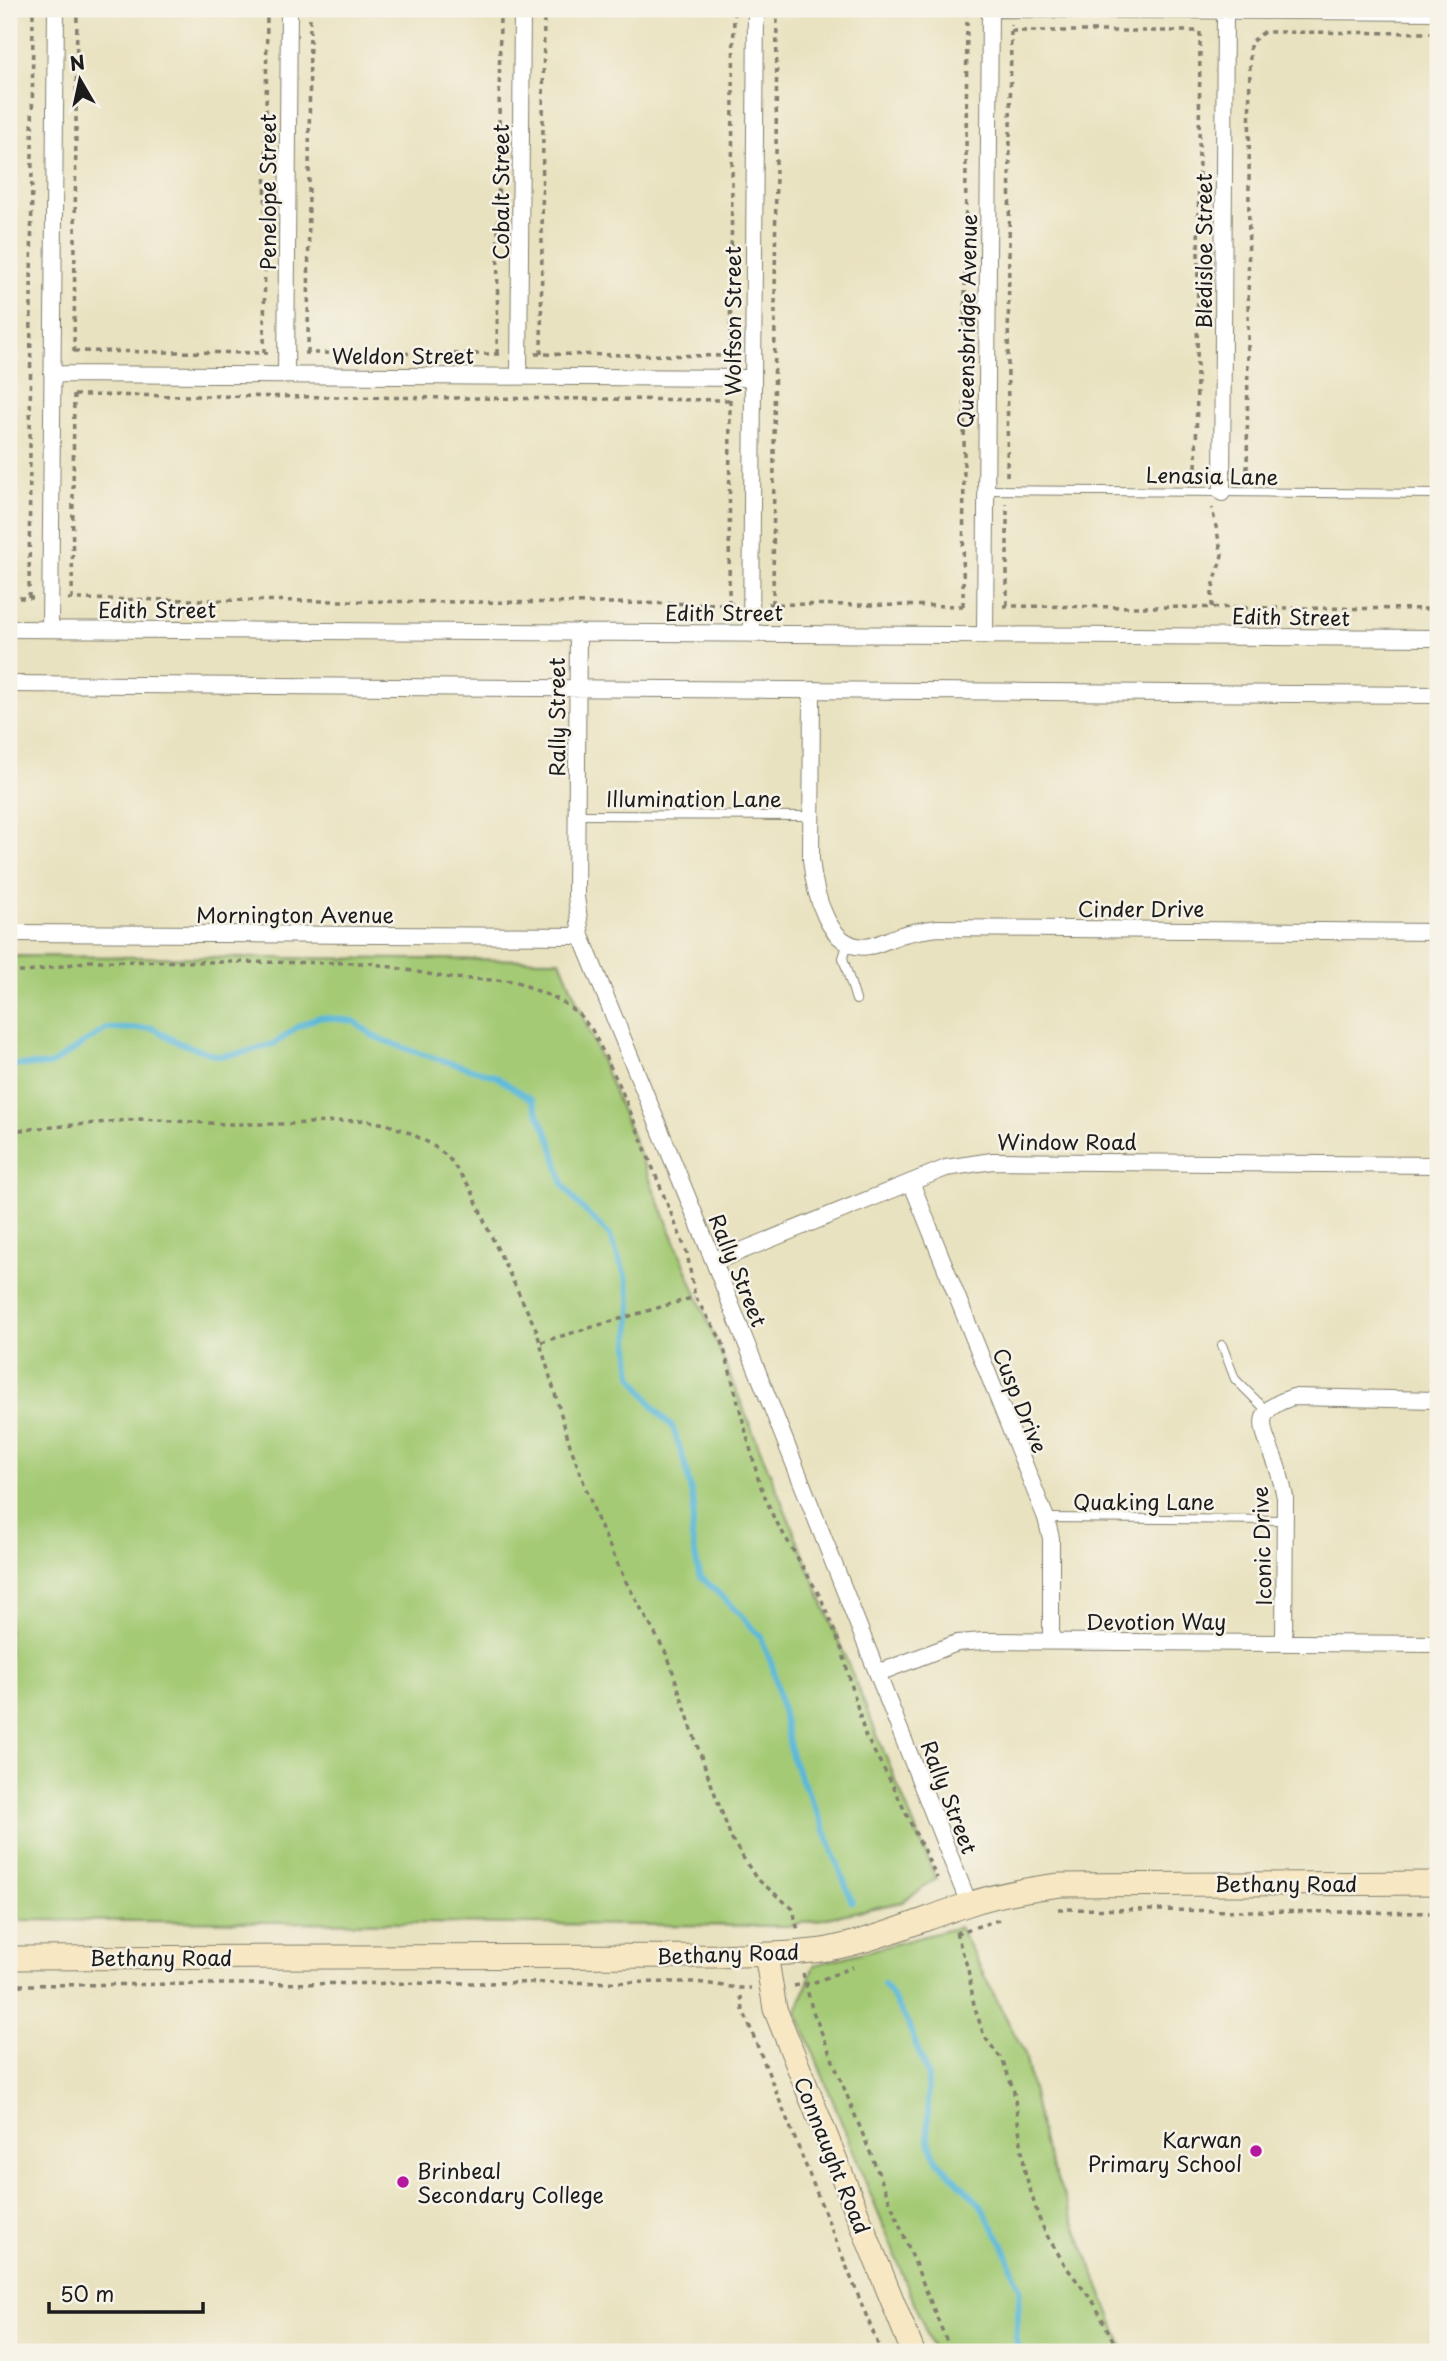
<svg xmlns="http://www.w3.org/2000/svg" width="1447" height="2361" font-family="'Playpen Sans',sans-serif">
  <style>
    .park { fill: #a4ca75; stroke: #607348; stroke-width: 2 }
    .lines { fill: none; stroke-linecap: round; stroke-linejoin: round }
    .stream { stroke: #5ab8d8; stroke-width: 6 }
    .lane-casing { stroke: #827f6e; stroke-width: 10 }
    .street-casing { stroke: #827f6e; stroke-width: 18 }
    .secondary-casing { stroke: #827f6e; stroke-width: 25 }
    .path { stroke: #827f6e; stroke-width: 3.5; stroke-dasharray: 5 5; stroke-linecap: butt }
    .lane { stroke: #fff; stroke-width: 8 }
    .street { stroke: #fff; stroke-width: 16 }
    .secondary { stroke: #f7e8c3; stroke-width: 23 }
    .poi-dot { fill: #b5179e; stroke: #f7f3e8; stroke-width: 2.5 }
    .labels { text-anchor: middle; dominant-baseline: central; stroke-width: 5; stroke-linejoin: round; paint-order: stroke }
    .street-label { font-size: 21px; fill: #1c1c1c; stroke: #f7f3e8 }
    .poi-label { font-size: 21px; fill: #1c1c1c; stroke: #f7f3e8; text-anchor: end }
  </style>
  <rect width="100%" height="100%" fill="#f7f3e8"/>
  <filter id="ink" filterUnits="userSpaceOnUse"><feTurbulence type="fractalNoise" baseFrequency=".0143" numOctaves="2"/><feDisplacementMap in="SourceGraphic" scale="14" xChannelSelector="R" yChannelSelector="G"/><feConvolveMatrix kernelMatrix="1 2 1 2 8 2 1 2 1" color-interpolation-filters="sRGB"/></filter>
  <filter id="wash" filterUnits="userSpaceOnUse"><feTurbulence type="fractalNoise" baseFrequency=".00686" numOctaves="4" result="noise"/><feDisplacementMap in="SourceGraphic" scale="28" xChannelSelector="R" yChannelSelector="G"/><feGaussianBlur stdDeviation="1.57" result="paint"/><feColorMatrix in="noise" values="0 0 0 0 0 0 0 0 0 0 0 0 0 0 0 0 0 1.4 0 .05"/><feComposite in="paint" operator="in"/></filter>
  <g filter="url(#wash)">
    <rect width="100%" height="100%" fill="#e9e2c0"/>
    <path class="park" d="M9,956l551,4 376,919 -34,23 -113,24 -780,-6z
      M959,1927l66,127 18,89 82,209h-191l-137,-340 17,-47z"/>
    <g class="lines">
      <path class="stream" d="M9,1065h41l56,-36 47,-1 24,14 41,14 24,-3 34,-10 21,-16 22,-10 35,4 21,16 43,16 77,23 37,24 19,41 12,43 14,19 33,33 17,44 4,25 -2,41 3,29 23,34 18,19 12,36 9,42 -2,32 7,37 35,33 27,29 12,31 20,93 29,62 30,79
        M884,1984l23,37 21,55v63l9,21 43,44 23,41 17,43 -4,53 3,11"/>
    </g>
  </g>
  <g filter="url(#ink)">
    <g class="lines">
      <g class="lane-casing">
        <path id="lane" d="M986,490l452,4
          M577,815l234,1
          M847,945l-4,13 13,42
          M1222,1345l13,34 32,32
          M1046,1518l239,2"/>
      </g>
      <g class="street-casing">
        <path id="street" d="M998,9l440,3
          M52,374l701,4
          M286,375l3,-366
          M519,376l3,-367
          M1222,493l3,-483
          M9,629l1429,9
          M50,629l6,-620
          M578,632l-2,264 5,40 133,326 255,642
          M751,634l5,-625
          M985,634l5,-625
          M9,684l1429,11
          M812,690l-1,169c3,32 17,95 59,87 11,-2 21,-8 31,-11 12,-4 24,-5 37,-7l500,4
          M9,933l572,3
          M911,1182l135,336 5,20v103
          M714,1262l232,-94 46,-7 446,4
          M1284,1643l1,-146c-3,-14 -6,-26 -11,-39 -13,-33 -22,-47 19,-61l145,3
          M878,1673l79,-30 27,-2 454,3"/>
      </g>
      <g class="secondary-casing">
        <path id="secondary" d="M766,1954l9,55 138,343
          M9,1958l707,-2c37,-2 76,-1 112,-7 48,-9 93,-29 138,-44 31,-11 62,-16 94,-20l378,-2"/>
      </g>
      <path class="path" d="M1011,31h189v10
        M74,351l194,2
        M74,352l3,-343
        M264,353l3,-344
        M304,353l199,1
        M308,353l2,-344
        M497,354l3,-345
        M535,354l195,2v3
        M541,354l3,-345
        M730,356l4,-347
        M74,395l656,5
        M1007,476l4,-451
        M1196,477l4,-435
        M1247,480l3,-437 14,-11 174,1
        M1436,482l2,-302
        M9,598h24
        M29,598l4,-589
        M68,599l665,5
        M72,599l2,-204
        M729,604l1,-209
        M768,604l199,2
        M773,604l4,-595
        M1007,605v-101
        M963,606l4,-597
        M1003,606l435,3
        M1212,607v-16l10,-36 -10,-47
        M1436,608v-100
        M9,972h19l62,-11 280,2 79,15 66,3 44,19 19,13 14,17 27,54 68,169 8,44 27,44 37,141 14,34 48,82 21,52 23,85 26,47 46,96
        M9,1131l132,-12 84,5h65l72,-4 24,4 24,9 21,11 17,13 23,32 15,36 50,104 34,116 28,76 27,59 43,77 30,91 34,92 24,38 37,31 5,22
        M541,1342l154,-45
        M1058,1909l380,4
        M956,1932l12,37 6,36 10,31 19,25 11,31 11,80 13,44 8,18 21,34 27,35 25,49
        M956,1933l46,-14
        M803,1973l9,36 139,343
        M9,1985l684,-3c20,1 37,7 58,6
        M794,1986l21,-4 38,-15
        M741,1996l2,14 138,342"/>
      <use href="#lane" class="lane"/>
      <use href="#street" class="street"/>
      <use href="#secondary" class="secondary"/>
    </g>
  </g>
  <g class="poi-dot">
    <circle cx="1256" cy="2151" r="7"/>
    <circle cx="403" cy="2182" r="7"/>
  </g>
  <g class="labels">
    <g class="street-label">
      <text transform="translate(267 192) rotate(-90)">Penelope Street</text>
      <text transform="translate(500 192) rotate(-90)">Cobalt Street</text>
      <text transform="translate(1203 251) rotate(-90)">Bledisloe Street</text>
      <text transform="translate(732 321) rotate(-90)">Wolfson Street</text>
      <text transform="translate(966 321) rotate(-89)">Queensbridge Avenue</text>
      <text x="403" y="355">Weldon Street</text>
      <text transform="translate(1212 475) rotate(1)">Lenasia Lane</text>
      <text x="157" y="609">Edith Street</text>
      <text x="724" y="612">Edith Street</text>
      <text transform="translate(1291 616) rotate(1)">Edith Street</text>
      <text transform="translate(556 717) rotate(-90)">Rally Street</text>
      <text x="694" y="798">Illumination Lane</text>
      <text x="1141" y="908">Cinder Drive</text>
      <text x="295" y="914">Mornington Avenue</text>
      <text x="1067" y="1141">Window Road</text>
      <text transform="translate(739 1270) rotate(68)">Rally Street</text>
      <text transform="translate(1021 1400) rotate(68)">Cusp Drive</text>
      <text x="1144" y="1501">Quaking Lane</text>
      <text transform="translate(1261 1546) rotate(-92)">Iconic Drive</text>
      <text x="1156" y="1621">Devotion Way</text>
      <text transform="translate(950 1797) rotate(69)">Rally Street</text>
      <text x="1286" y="1883">Bethany Road</text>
      <text transform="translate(728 1953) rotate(-2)">Bethany Road</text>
      <text x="161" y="1957">Bethany Road</text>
      <text transform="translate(833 2155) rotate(68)">Connaught Road</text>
    </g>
    <g class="poi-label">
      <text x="1242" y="2139">Karwan<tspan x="1242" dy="24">Primary School</tspan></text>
      <text x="417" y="2170" text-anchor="start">Brinbeal<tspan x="417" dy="24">Secondary College</tspan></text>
    </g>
  </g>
  <rect width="1447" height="2361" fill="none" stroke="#f7f3e8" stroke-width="35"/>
  <g transform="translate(80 80) rotate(351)" stroke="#f7f3e8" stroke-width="5" paint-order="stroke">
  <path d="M0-5L12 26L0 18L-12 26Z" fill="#1c1c1c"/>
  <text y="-10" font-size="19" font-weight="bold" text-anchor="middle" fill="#1c1c1c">N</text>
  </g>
  <path d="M49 2302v10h154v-10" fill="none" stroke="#1c1c1c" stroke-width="3.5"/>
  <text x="60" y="2302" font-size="21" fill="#1c1c1c" stroke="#f7f3e8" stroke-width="5" paint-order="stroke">50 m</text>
</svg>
